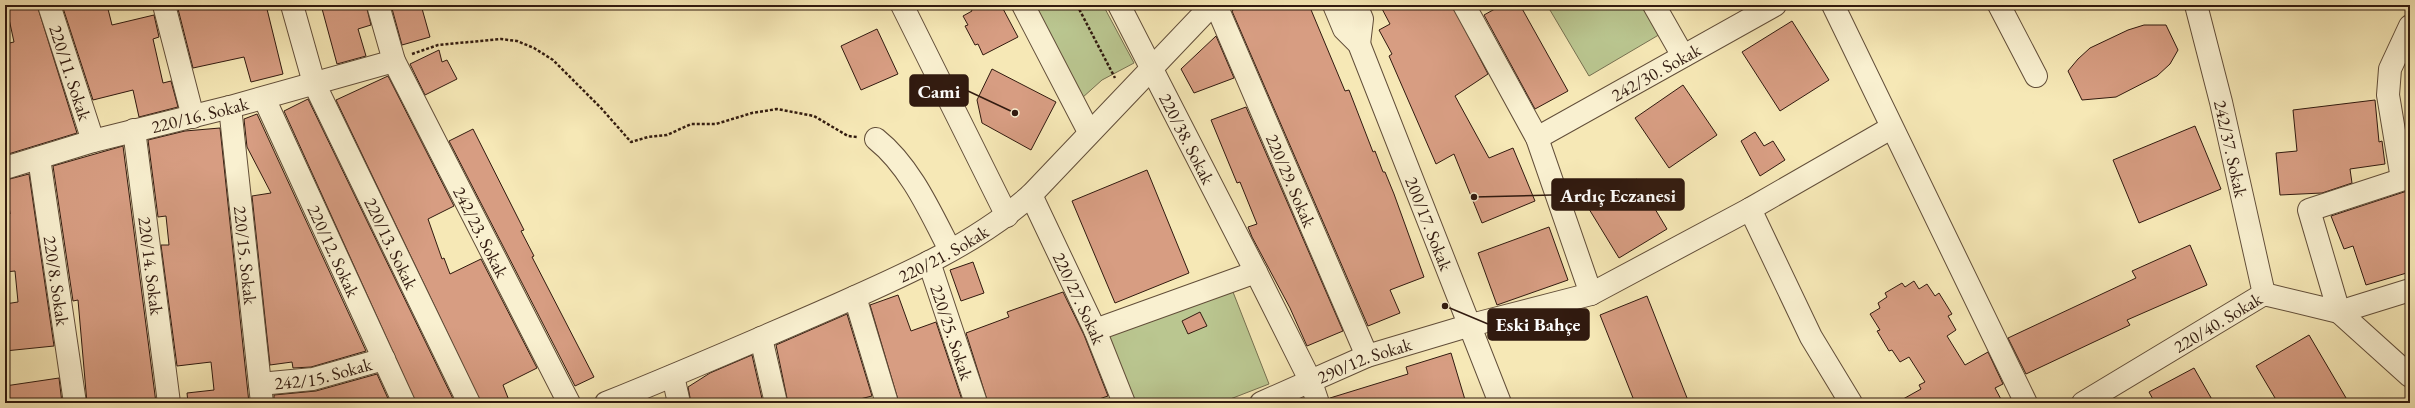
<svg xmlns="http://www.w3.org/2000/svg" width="2415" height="408" font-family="'EB Garamond',serif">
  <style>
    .green { fill: #bac690; stroke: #767050 }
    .building { fill: #d79d82; stroke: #311a0f }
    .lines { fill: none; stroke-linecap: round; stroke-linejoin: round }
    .minor-casing { stroke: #624e39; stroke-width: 24 }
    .path { stroke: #311a0f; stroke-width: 2.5; stroke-dasharray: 3 2; stroke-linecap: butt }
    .minor { stroke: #f9f0d0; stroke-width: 22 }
    .labels { text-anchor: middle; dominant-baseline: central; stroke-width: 3; stroke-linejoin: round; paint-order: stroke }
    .street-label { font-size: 18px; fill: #311a0f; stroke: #f9f0d0 }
    .leader { fill: none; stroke: #311a0f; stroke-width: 1.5 }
    .callout-dot { fill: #311a0f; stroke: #f9f0d0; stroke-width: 1.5 }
    .callout { fill: #311a0f; stroke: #311a0f; stroke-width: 1.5 }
    .callout-label { font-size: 19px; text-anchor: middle; font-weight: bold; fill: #fff }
  </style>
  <rect width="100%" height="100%" fill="#f6e8b6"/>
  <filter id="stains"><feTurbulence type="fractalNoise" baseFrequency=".005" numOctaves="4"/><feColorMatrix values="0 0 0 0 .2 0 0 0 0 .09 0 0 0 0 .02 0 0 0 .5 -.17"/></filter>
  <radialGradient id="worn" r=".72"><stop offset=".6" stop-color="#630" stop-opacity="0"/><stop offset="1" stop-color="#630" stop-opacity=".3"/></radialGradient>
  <path class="green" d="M1033,5h70l31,58 -32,17 -20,18z
    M1547,5h99l16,28 -73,43z
    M1233,292l36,92 -49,19h-84l-29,-67z"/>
  <path class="building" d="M6,5h31l40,128 -72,22v-111l9,-2z
    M78,5h29l5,20 42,-10 5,22 -6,2 10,44 8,-2 7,26 -39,10 -6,-27 -40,10 -30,-92z
    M177,5h89l17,69 -32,8 -7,-25 -51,11z
    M321,5h45l5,20 -13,4 8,27 -29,8z
    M391,5h30l9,32 -28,8z
    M969,5h32l17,32 -35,18 -5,-11 -3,1 -10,-19 3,-1 -5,-9 9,-5z
    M1239,5h70l36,86 4,-1 24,62 2,-1 8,21h2l9,22 30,83 -34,13 10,23 -32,13 -136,-315z
    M1380,5h72l36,69 -33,22 34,62 24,-10 22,53 -53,22 -28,-69 -18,10 -47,-108 3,-2 -13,-24 11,-6z
    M1502,5h18l48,86 -33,18 -51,-94z
    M1792,21l37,59 -49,31 -38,-59z
    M2144,25h22l12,25 -8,14 -13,12 -41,21 -34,3 -14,-29 10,-12 12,-11 38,-18z
    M877,29l21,45 -37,16 -20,-44z
    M1216,36l18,42 -40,15 -13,-24z
    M439,50l3,12 5,-2 10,19 -32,16 -15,-31z
    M992,69l64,33 -25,48 -49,-27 -5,-23z
    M388,76l66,130 -26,13 14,40 2,-1 6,16 31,-15 56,109 -34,17 7,18h-29l-145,-303z
    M1683,85l34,50 -48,33 -34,-50z
    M308,99l147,304h-39l-132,-292z
    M2375,100l4,42 3,-1 3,23 -35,5 2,14 -30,10 -42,2 -4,-42 21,-2 -4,-41z
    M1246,107l97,224 -36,15 -17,-38 -38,-71 -4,-10 9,-3 -17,-42 -3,1 -26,-63z
    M257,114l109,237 -55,16 -18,1 -1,-6 -22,3 -18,-169 19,-3 -24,-46 -3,-28z
    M2195,126l26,63 -82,34 -26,-63z
    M220,128l29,275h-61l-1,-10 27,-3 -3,-28 -34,4 -16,-121h8l-3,-29 -8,1 -10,-77 37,-9z
    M473,129l51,101 -3,1 13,25 -2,1 62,120 -19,9 -126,-245z
    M1755,132l9,14 9,-5 12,19 -25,16 -19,-35z
    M123,146l33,257h-69l-9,-103 -5,1 -20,-135z
    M1147,170l42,103 -74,30 -43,-102z
    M29,174l25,172 -49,5v-47l13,-2 -3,-31 -10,1v-58h5l-4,-34z
    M1637,179l30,50 -48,29 -30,-49z
    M2410,190v82l-44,13 -13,-39 -9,3 -13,-33z
    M1549,227l19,53 -71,25 -19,-52z
    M2190,245l17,40 -80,35 3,5 -104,49 -18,-36 128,-60 -4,-7z
    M973,262l11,31 -23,8 -11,-31z
    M1914,281l5,8 8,-5 8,12 4,-3 13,21 -4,2 8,14 -9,6 18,29 23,-13 15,32 -8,4 8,15h-107l25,-14 -2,-4 6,-3 -16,-25 -9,5 -8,-12 -3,1 -12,-20 3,-1 -10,-16 10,-6 -2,-5 9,-6 -2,-4 17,-10 3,4z
    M1063,292l21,43 24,61 -21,7h-99l-22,-70 43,-16 -2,-5z
    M898,295l13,36 25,-9 27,81h-64l-29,-98z
    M1647,296l42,107h-54l-35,-88z
    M1200,312l7,14 -19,8 -6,-13z
    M847,314l25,82 -28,7h-56l-12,-58z
    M2309,335l40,68h-71l-22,-37z
    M1451,353l15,50h-136v-5l78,-24 -2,-7z
    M752,355l11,48h-72l-3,-16 22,-14z
    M2194,368l20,35h-59l-6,-11z
    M377,374l13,29h-116v-8l42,-4z
    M59,378l3,25h-57v-17z"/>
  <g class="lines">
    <g class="minor-casing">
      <g id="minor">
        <path id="s1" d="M49,5l44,136"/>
        <path d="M164,5l29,112"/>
        <path id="s2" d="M292,5l22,78 155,320"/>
        <path id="s3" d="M378,5l16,56 175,342"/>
        <path d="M902,5l105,211"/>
        <path d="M1023,5l66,127"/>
        <path id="s4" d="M1119,5l137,267 55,110 7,21"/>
        <path id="s5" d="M1216,5l151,351"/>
        <path id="s6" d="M1334,5l10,24 15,15 141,359"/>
        <path d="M1356,5l6,14 -3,25"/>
        <path d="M1464,5l73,133 54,156"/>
        <path d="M1654,5l29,51"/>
        <path d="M1833,5l193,398"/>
        <path d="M1999,5l37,71"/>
        <path id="s7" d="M2196,5l25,97 43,192"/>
        <path id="s8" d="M264,98l140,305"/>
        <path id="s9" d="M230,107l32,296"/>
        <path id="s10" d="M134,130l35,273"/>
        <path id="s11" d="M1537,138l238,-133"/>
        <path d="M876,139c34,27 54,72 74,111"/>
        <path id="s12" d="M39,158l36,245"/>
        <path id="s13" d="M5,168l88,-27 137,-34 164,-46"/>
        <path d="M2402,179l-14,-84 2,-26 20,-43"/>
        <path id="s14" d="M1031,195l64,135 29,73"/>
        <path d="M1750,209l61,128 40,66"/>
        <path id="s15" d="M929,262l47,141"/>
        <path d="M855,297l32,106"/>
        <path d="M2339,312l-30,-102 101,-33"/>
        <path d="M2339,312l71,64"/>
        <path d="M1095,330l161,-58"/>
        <path d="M761,338l15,65"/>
        <path d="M673,376l6,27"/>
        <path id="s16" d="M260,384l53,-5 71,-20"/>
        <path id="s17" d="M606,403c72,-29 144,-60 215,-91 72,-32 150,-64 210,-117l181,-190"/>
        <path id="s18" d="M1261,403l106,-47 104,-31 120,-31 159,-85 141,-81"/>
        <path id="s19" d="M2083,403l181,-109 75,18 71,-22"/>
      </g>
    </g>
    <path class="path" d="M1077,5l38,73
      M412,54l26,-9 63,-6 16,2 17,7 19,12 48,48 30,34 17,-5 19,-2 24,-11h25l36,-11 25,-4 37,7 34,20 9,1"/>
    <use href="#minor" class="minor"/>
  </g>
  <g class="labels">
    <g class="street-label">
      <text stroke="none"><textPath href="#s11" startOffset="136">242/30. Sokak</textPath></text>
      <text stroke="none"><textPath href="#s1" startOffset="71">220/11. Sokak</textPath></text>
      <text stroke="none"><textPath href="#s13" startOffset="202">220/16. Sokak</textPath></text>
      <text stroke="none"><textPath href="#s4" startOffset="150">220/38. Sokak</textPath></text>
      <text stroke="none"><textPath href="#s7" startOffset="148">242/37. Sokak</textPath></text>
      <text stroke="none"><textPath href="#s5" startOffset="191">220/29. Sokak</textPath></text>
      <text stroke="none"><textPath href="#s6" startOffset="240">200/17. Sokak</textPath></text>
      <text stroke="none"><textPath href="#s3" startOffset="250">242/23. Sokak</textPath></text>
      <text stroke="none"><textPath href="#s2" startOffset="259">220/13. Sokak</textPath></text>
      <text stroke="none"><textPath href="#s8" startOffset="168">220/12. Sokak</textPath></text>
      <text stroke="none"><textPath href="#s17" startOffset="369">220/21. Sokak</textPath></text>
      <text stroke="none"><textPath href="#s9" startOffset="149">220/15. Sokak</textPath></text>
      <text stroke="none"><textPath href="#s10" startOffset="137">220/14. Sokak</textPath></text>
      <text stroke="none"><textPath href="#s12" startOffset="124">220/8. Sokak</textPath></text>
      <text stroke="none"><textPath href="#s14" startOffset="114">220/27. Sokak</textPath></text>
      <text stroke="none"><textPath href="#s19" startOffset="157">220/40. Sokak</textPath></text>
      <text stroke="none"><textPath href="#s15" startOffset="74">220/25. Sokak</textPath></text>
      <text stroke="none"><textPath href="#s18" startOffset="112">290/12. Sokak</textPath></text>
      <text stroke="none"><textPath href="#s16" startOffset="64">242/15. Sokak</textPath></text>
    </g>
  </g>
  <path class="leader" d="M1015 113L968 91M1474 197L1552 195M1445 306L1488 324"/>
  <g class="callout-dot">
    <circle cx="1015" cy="113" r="4"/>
    <circle cx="1474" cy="197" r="4"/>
    <circle cx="1445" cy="306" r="4"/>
  </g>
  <g class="callout">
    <rect x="910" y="75" width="58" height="31" rx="4"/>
    <rect x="1552" y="179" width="132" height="31" rx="4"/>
    <rect x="1488" y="309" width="101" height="31" rx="4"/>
  </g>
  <g class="callout-label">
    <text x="939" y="98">Cami</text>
    <text x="1618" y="202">Ardıç Eczanesi</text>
    <text x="1538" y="331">Eski Bahçe</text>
  </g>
  <rect width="2415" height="408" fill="none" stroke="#f6e8b6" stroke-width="20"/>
  <rect x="6" y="6" width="2403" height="396" fill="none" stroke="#311a0f" stroke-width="2"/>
  <rect x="10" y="10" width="2395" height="388" fill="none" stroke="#311a0f"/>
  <rect width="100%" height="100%" filter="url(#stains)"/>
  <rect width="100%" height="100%" fill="url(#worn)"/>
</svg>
